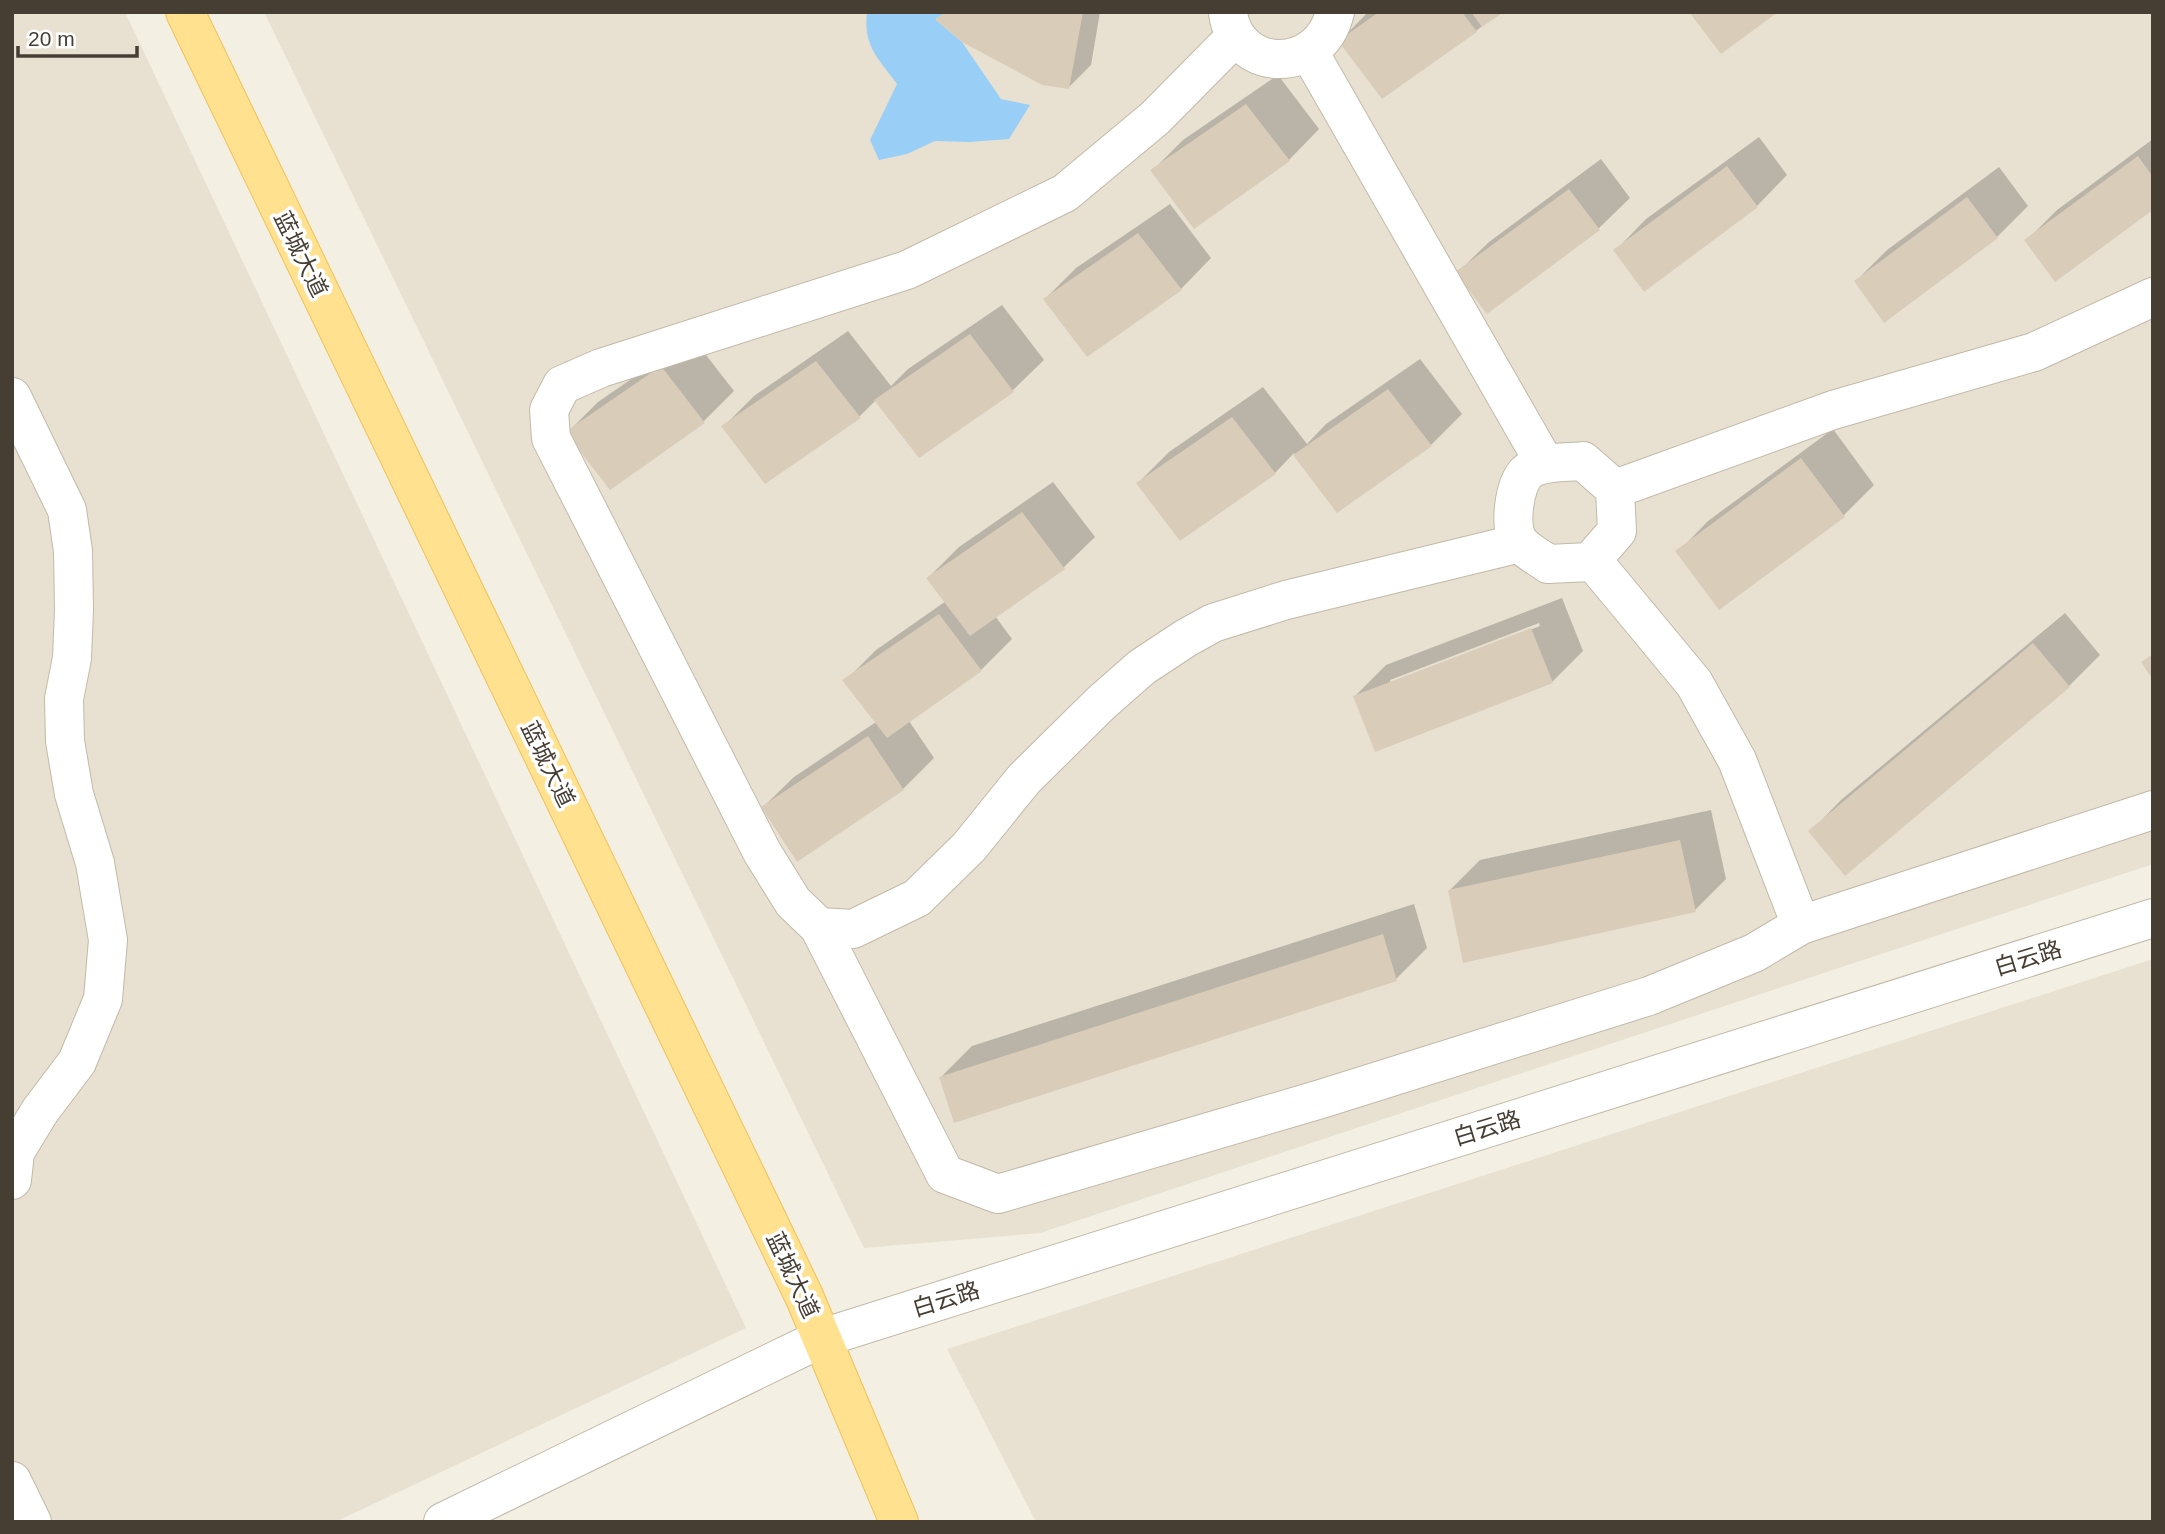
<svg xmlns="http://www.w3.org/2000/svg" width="2165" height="1534" font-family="Arial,'Noto Sans SC',sans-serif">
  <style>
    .residential { fill: #e8e1d1 }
    .water { fill: #99cff7 }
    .shadow { fill: #0003; fill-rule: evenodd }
    .building { fill: #d9cdba }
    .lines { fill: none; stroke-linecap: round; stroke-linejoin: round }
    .minor-casing { stroke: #c2b9a8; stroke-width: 40 }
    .major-casing { stroke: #eec256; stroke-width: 40 }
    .minor { stroke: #fff; stroke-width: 38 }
    .major { stroke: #ffe190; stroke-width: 38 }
    .labels { text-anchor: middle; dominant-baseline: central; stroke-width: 7; stroke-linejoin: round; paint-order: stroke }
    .street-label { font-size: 23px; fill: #463e33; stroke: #fff }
  </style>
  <rect width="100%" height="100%" fill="#f3efe3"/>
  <path class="residential" d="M12,12h113l621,1316 -411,194h-323z
    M264,12h1889v852l-1113,369 -176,15z
    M2153,959v563h-1117l-89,-173z"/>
  <path class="water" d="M867,12h79l-10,8 26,22 39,57 29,6 -21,34 -39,3 -35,-1 -28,13 -28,6 -9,-20 27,-56c-19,-26 -34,-38 -30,-72z"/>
  <path class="shadow" d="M945,12h155l-9,53 -22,22 -131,-68z
    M1368,12h132l-24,19 -136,10z
    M1278,75l41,54 -30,31 -137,11 31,-31z
    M1759,137l28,38 -30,31 -141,44 30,-31z
    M2153,139v69l-127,33 31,-31z
    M1601,159l29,39 -31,30 -141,44 31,-30z
    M1999,167l29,39 -31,31 -141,44 31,-31z
    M1170,204l41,54 -30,31 -136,10 31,-31z
    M1002,305l42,55 -31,30 -94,66 -43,-56 -16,16 -137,11 31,-31 94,-65 43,55 17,-17z
    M692,337l42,54 -31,31 -136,11 31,-31z
    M1420,359l42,55 -31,31 -93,65 -44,-57 -19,20 -137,10 31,-31 94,-65 44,57 19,-20z
    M1833,429l41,56 -31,31 -165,36 30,-31z
    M1053,482l42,55 -31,30 -69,49 17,23 -31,31 -72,51 25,37 -31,31 -105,70 -35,-52 31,-30 82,-55 -31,-41 31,-31 70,-49 -18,-23 31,-31z
    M1562,598l21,53 -31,31 -197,14 31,-31zM1539,623l1,3 -150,58v-4z
    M2065,613l35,42 -31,31 -223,187 -35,-42 30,-31z
    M1711,810l15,69 -31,31 -246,-19 31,-31z
    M1414,904l13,44 -31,31 -441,142 -14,-44 31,-31z"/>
  <path class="building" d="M946,12h137l-14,77 -27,-4 -80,-43 -27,-23z
    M1379,12h83l15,20 -95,67 -44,-58z
    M1471,12h33l-22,15z
    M1689,12h89l-57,42z
    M1246,104l44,57 -96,68 -44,-59z
    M2138,156l15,21v33l-98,72 -31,-42z
    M1727,166l31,41 -114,85 -31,-42z
    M1569,189l31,41 -113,84 -32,-42z
    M1967,197l31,41 -114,85 -30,-42z
    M1138,233l44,57 -95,67 -44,-58z
    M970,334l44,58 -95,66 -45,-58z
    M816,361l45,57 -96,66 -44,-58z
    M661,366l44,57 -95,67 -45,-58z
    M1388,389l44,57 -95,67 -44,-58z
    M1232,417l44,57 -96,67 -44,-58z
    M1801,458l44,59 -126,93 -44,-59z
    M1022,512l43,57 -95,67 -44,-58z
    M939,614l43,57 -95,67 -45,-58z
    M1531,628l22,55 -178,69 -22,-56z
    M2033,643l37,44 -225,189 -37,-45z
    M2153,654v26l-12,-18z
    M868,736l36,54 -107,72 -36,-55z
    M1680,840l16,72 -233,51 -15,-73z
    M1383,934l14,47 -443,142 -15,-46z"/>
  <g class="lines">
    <g class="minor-casing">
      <path id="minor" d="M1228,13c8,60 92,63 107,-1
        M1236,36l-81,82 -90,75 -158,77 -306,98 -39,17 -13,25 2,28 211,414 31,50 26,25 34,2 64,-31 52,-51 55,-68 77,-76 41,-36 44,-29 27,-15 73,-23 234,-57
        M1309,52l236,412
        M12,397l55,113 6,41 1,59 -2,48 -8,41 1,42 9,53 21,69 13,77 -5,59 -26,63 -37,49 -25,41 -3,28
        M1583,461l32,28 2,42 -27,31 -42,2c-9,-7 -24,-14 -30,-24 -9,-14 -4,-54 8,-67 13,-13 40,-10 57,-12z
        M1615,489l218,-79 201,-58 119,-55
        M1592,560l102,123 43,77 64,165
        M819,927l126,247 53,20 323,-95 328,-103 105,-43 47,-28 352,-115
        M12,1481l20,41
        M443,1522l379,-184 1331,-420"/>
    </g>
    <g class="major-casing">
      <path id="major" d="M185,12l619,1284 95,226"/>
    </g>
    <use href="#minor" class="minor"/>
    <use href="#major" class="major"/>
  </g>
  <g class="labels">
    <g class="street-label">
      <text transform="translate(301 254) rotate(64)">蓝城大道</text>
      <text transform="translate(548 764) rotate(64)">蓝城大道</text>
      <text transform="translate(2028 958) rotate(-17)">白云路</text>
      <text transform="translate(1487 1128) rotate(-17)">白云路</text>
      <text transform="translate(793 1275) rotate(65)">蓝城大道</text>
      <text transform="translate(946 1299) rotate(-17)">白云路</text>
    </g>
  </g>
  <rect width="2165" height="1534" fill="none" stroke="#463e33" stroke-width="28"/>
  <path d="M18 46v10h119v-10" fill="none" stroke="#463e33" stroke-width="3.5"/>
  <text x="28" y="46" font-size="21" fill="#463e33" stroke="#ffffff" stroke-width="5" paint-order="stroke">20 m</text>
</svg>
